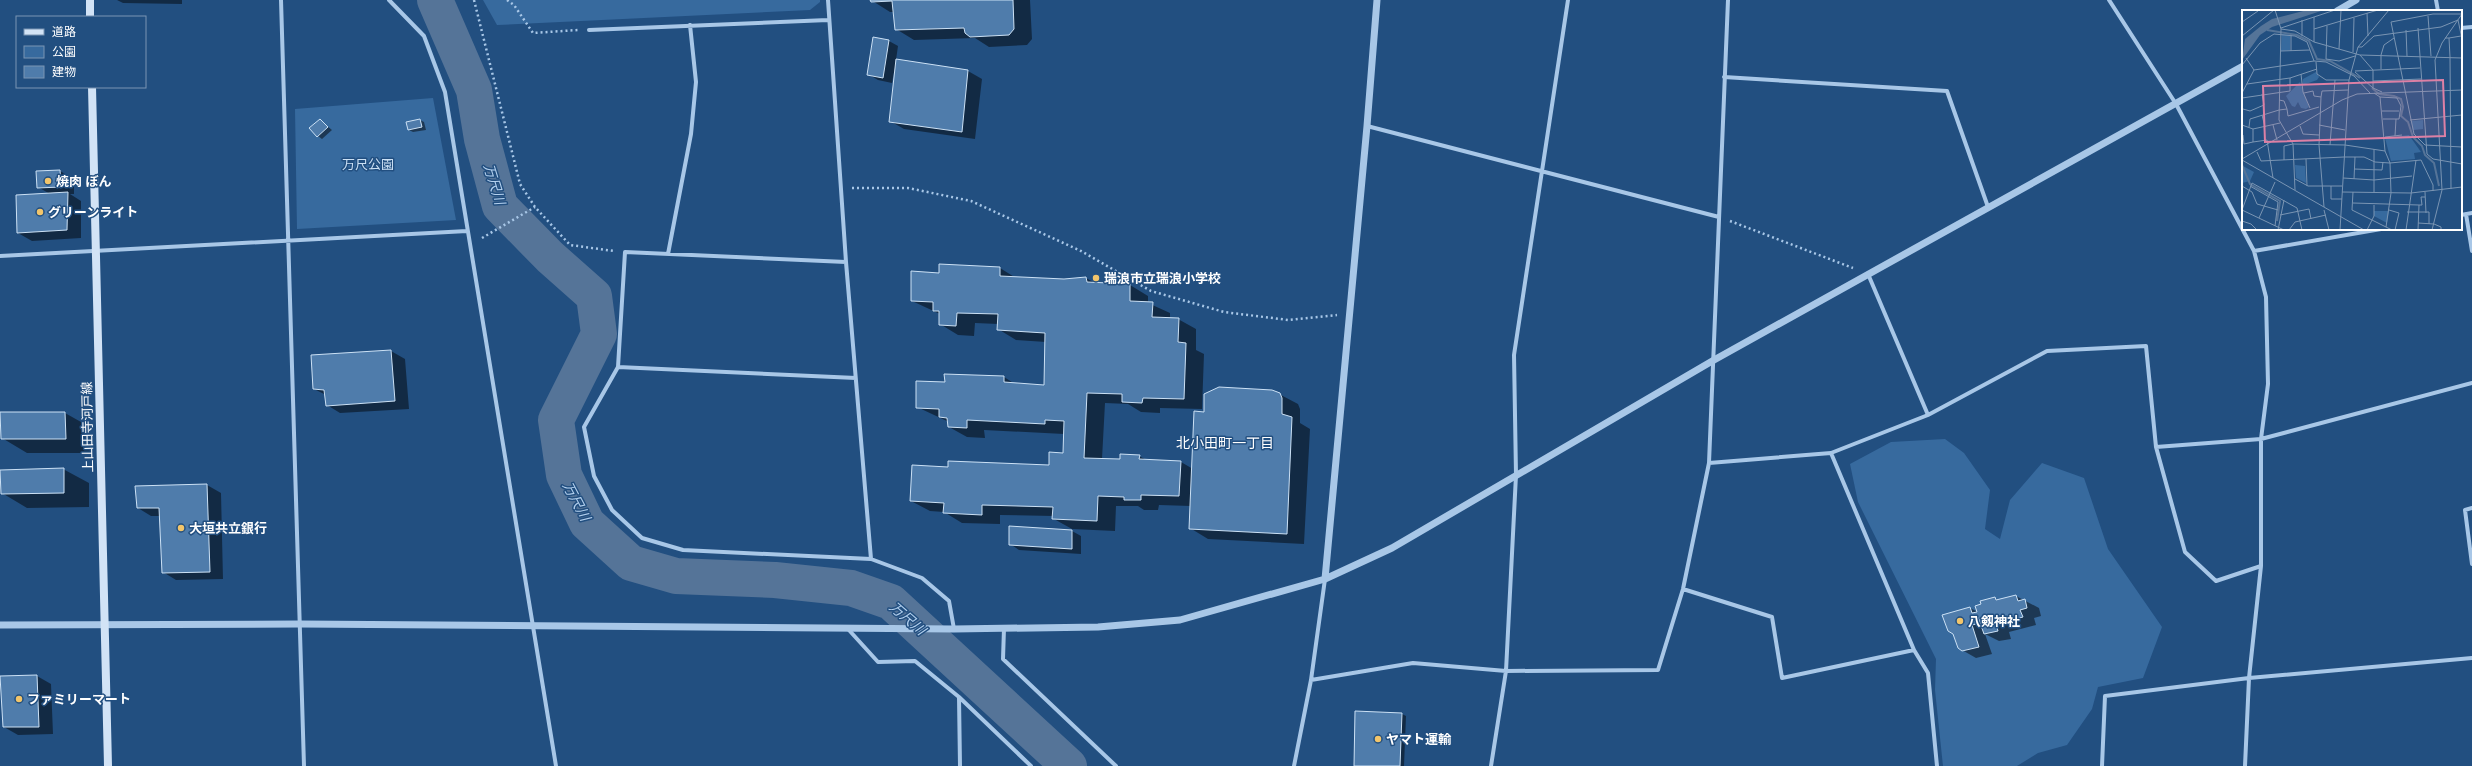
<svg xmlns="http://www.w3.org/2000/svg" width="2472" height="766" font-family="'Open Sans','Noto Sans JP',sans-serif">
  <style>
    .green { fill: #376a9e }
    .shadow { fill: #0007 }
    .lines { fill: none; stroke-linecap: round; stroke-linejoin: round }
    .river { stroke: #557498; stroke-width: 36 }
    .building { fill: #4f7cab; stroke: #cce1f5 }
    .path { stroke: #a8c7e7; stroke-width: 2.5; stroke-dasharray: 2 3; stroke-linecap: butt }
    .minor { stroke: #a8c7e7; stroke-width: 4 }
    .tertiary { stroke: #a8c7e7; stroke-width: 7 }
    .secondary { stroke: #d2e3f6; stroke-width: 8 }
    .poi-dot { fill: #f2c56b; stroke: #224f80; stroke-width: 1.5 }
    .labels { text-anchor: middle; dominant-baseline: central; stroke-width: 3; stroke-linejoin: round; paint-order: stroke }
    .park-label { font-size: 13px; fill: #cce1f5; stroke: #224f80 }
    .poi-label { font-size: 13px; font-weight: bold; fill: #fff; stroke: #224f80; text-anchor: start }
    .street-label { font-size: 13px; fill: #fff; stroke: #224f80 }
    .water-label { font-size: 14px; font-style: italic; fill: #b4d1ef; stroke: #224f80 }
    .neighbourhood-label { font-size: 14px; fill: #fff; stroke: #224f80 }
    .inset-river { fill: none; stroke: #557498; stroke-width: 2 }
    .inset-road { fill: none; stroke: #7a95b3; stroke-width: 1 }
    .view { fill: #dd80a5; fill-opacity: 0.15; stroke: #dd80a5; stroke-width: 2 }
    .inset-edge { fill: none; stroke: #fff; stroke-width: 2 }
  </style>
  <rect width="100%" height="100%" fill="#224f80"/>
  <path class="green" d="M483,0h337v2l-10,8 -313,15z
    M433,98l23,122 -159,9 -2,-120z
    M1945,439l19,14 26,37 -5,39 15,10 10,-39 32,-37 42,15 24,71 54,78 -19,51 -45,9 -6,22 -25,36 -29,8 -21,13h-74l-8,-76 1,-31 -78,-157 -8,-38 41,-22z"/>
  <path class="shadow" d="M117,0h65v4l-59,-1z
    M871,0h159l2,39 -5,6 -38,2 -14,-9 -61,2 -18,-11 -2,-17h-4z
    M874,38l15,3 9,5 -2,14 72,11 14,8 -7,60 -71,-10 -14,-8 6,-48 -2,-1 -2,11 -14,-3 -10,-6z
    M320,120l12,10 -10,9 -4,-3z
    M420,120l4,2 2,8 -13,2 -4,-2z
    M37,171h23l14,8v15h-4l11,7v37l-49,3 -14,-8 32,-39 -12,-7z
    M1000,268l16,10 48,2 22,-2 9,5 35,2 18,11v7l22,10v6h8l18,10v21l8,4 -2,55 -42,-1v5l-19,-1 -13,-8 -23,-1 -3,56 19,1 18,-4 9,5 33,1 12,7 12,-56 74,-19 19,10 2,5v14l10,6 -6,115 -96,-5 -18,-11 1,-22 -32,-1 -1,5h-14l-6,-4h-22l-1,25 -43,-2 -18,-10v-3l-54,-1v9l-38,-1 -18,-11 -14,-1 -19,-10 38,-33 101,-2 14,-12v-20l-80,-4 1,8 -18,-1 -18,-10v-5l-32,-15 29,-24 58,-6 11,7 30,2 1,-44 -30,-2 -18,-11v-5l-23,-1 -1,13 -16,-1 -18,-11v-10l-28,-13 28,-27z
    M391,351l14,8 4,50 -69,4 -13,-8 -1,-10 -12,-6z
    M65,413l25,14v26h-63l-25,-15z
    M63,469l26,14v24l-62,1 -25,-15z
    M207,485l14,8 2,86 -47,1 -13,-8 -2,-56h-10l-13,-8 -2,-21z
    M1010,527l62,4 9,5v18l-62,-4 -9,-6z
    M2016,596l23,12 2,8 -7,2 2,7 -27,7 2,7 -12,2 -14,-7 7,20 -16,4 -14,-8 -8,-16 16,-26 8,4 17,-14 4,3z
    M37,676l14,8 2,50 -35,1 -14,-8z
    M1402,714l4,2 -2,50h-49z"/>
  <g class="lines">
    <path class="river" d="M435,0l39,90 8,49 18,67 50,51 44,39 5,38 -43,86 8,55 23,48 44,40 45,13 99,4 76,8 40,14 178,164"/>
  </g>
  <path class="building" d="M870,0h143l1,29 -5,6 -39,2 -5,-4 -1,-5 -69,2 -3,-29 -21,1z
    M873,37l16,3 -6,38 -16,-3z
    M896,59l72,11 -6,62 -73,-10z
    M320,119l8,8 -11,10 -8,-9z
    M420,119l2,8 -14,3 -2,-8z
    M60,170l1,17 -24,1 -1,-17z
    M68,192l-1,38 -50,3 -1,-38z
    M939,264l61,3v9l64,3 22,-2 1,5 43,2v17l23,1 -1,15 27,1 -1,24 8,1 -2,56 -41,-1 -1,5 -20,-1v-8l-35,-1 -3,65 36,1v-5l20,1 -1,4 42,2 -2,35 -38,-1v5h-17v-3l-26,-1 -1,25 -45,-2 1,-12 -71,-2v10l-39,-2 1,-10 -34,-2 2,-36 36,2v-6l101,4v-13l14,1 1,-32 -19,-1v4l-78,-4v8l-19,-1 -1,-9 -8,-1v-8l-23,-1v-27l29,1 -1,-8 60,2v6l40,3 1,-52 -48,-3 1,-16 -41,-1 -1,13 -17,-1v-14h-6v-9l-22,-1v-30l28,2z
    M391,350l4,51 -69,5 -2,-16 -11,-1 -2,-34z
    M1219,387l53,3 8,3 2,5v16l10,3 -5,117 -98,-5 5,-118 10,1v-18z
    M0,412h65l1,27h-65z
    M64,468v25l-63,1 -1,-24z
    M207,484l3,88 -48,1 -3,-65h-22l-2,-22z
    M1009,526l63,4v19l-63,-4z
    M2016,595l2,6 7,-2 2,9 -7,2 3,7 -27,7 2,7 -14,3 -6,-17 -4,1 2,6 -4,1 7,22 -17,4 -4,-3 -5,-14 -5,-3 -6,-16 28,-8 2,6 5,-1 -2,-6 6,-2 -1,-3 15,-4 1,3z
    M37,675l2,52h-36l-3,-51z
    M1355,711l47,2 -2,53h-46z"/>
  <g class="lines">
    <path class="path" d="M474,0l46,184 15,23 35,38 44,6
      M507,0l7,5 19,28 45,-3
      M852,188h56l63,13 110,50 70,40 73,21 64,8 49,-5
      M1730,221l123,47
      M482,238l53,-31"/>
    <path class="minor" d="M281,0l23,766
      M389,0l35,36 21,56 111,674
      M828,0l18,262 25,297 51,19 27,23 5,28
      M2109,0l67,104 78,147 12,46 2,87 -7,55v127l-12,112 -4,88
      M2436,0l2,11
      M2461,28l11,-1
      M589,30l239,-10
      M1724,77l223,14 41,116
      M1367,126l352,91
      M2466,214l6,37
      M2461,215l11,-2
      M2254,251l127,-22
      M668,254l23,-120 5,-52 -6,-57
      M0,256l467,-25
      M846,262l-221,-10 -7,115 -34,60 10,49 18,34 30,28 41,12 188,9
      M1868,274l60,141
      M618,367l238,11
      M2156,447l29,105 31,29 45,-15
      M1831,453l83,197 14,23 9,93
      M1709,463l122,-10 97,-38 119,-64 99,-5 10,101 105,-8 211,-56
      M2472,508l-7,2 7,54
      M1683,589l89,28 10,61 132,-28
      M1004,628l-1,31 113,107
      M848,629l30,33 37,-1 44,36 1,69
      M1311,680l102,-17 93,8 152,-1 25,-81 26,-126 19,-463
      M959,697l72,69
      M1294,766l17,-86 14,-101
      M1491,766l15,-95 10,-196 -2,-120 54,-355
      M2102,766l3,-70 144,-18 223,-20"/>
    <path class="tertiary" d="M2337,11l19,-11
      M1325,579l42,-453 10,-126
      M0,625l300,-1 654,5 144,-2 82,-7 145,-41 67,-31 322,-188 529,-294"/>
    <path class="secondary" d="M90,0v17
      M92,87l16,679"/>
  </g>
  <g class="poi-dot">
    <circle cx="48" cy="181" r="4"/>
    <circle cx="40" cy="212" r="4"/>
    <circle cx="1096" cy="278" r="4"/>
    <circle cx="181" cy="528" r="4"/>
    <circle cx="1960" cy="621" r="4"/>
    <circle cx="19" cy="699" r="4"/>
    <circle cx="1378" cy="739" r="4"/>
  </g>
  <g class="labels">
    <g class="park-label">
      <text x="368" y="164">万尺公園</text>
    </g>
    <g class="poi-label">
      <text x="56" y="181">焼肉 ぼん</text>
      <text x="48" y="212">グリーンライト</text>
      <text x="1104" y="278">瑞浪市立瑞浪小学校</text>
      <text x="189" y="528">大垣共立銀行</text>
      <text x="1968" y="621">八剱神社</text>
      <text x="27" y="699">ファミリーマート</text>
      <text x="1386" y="739">ヤマト運輸</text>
    </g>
    <g class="street-label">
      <text transform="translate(87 427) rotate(-91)">上山田寺河戸線</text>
    </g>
    <g class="water-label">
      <text transform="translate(495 184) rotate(73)">万尺川</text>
      <text transform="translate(577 501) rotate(62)">万尺川</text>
      <text transform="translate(908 618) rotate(41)">万尺川</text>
    </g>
    <g class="neighbourhood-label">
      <text x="1225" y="442">北小田町一丁目</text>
    </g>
  </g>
  <g transform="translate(2242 10)">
    <rect width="220" height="220" fill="#224f80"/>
    <path d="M40,24l8,1v15l-9,1zM74,62l3,5 -2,3 -14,5v-6zM58,72l9,25 -3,2 -5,-1 -3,-6 -3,5 -3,-1 -6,-10zM181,110v9l-10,1 -2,-9zM167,125l12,17 -7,1 1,6 -24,2 -6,-23zM53,155l10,1 1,17 -10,-5zM1,156l11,6 -4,9 -8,2zM132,201h15l-2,12 -13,-7z" fill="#376a9e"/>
    <path d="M65,0h17l-52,17 -12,8 -18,25 3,-21 16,-13 11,-7z" fill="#557498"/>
    <path class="inset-river" d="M25,20l30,5 12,6 8,18 13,2 30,17M130,78l7,6 15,2 7,3 2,8 -2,9 7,6 5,15 9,9 3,9 9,8 5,23M0,155l8,19 30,17 -3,20"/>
    <path class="inset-road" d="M33,0l6,19 -2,91 14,24 2,46M125,3l1,23M220,4h-29l-42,8 23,112 11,11 37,2M186,6l3,40M60,10v16M0,12l16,-11M85,16l-1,33 13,2 16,-5M39,18l54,-18M176,18l9,126 6,5 29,5M39,19l14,2 19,11 46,13 13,15v18l9,4M72,19l64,-19M164,20l1,26M0,26l32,-26M203,28h4l1,19 1,132M207,28l12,-2M72,32v-25M116,37h4l12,-11 67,-9 17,-7 4,19M97,39l2,-39M39,41l29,-1 4,11M49,41v-16M111,42l1,-34M118,45l102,3M4,48l8,12M74,52l1,12 9,6h23M0,55l18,-22 14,-9 21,2 12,6 3,8M139,59v-14l3,-10 10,-7M12,60l60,-9 12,1 28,14 16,17M113,61l65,-3M113,62l18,16M59,64l2,18 7,16M131,71l48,-2M5,74l43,-6 27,-9M0,83l12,-23M62,83l9,-2 1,5 7,1M132,83l6,4 5,54 5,12 1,30 -5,34M138,87l17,1 4,8 -2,13h-16M0,88l48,-7v-13M37,90l5,1 3,8M1,99l7,2 14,-6 -2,-11M140,101h17M20,105l3,12M168,110l52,-5M0,115l11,4 27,-6M31,115l4,15M77,115l26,5M58,116l3,8 16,1M7,117l1,-8 29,-9 8,-1 1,7 31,-9M11,119v13l14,-2 6,38M1,125l1,9 9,-2M153,126l1,-17M143,127l17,-2M88,135l5,-65M132,139v44M15,142l4,9 83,-4h20l11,5 15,1 31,-3 12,25v6M0,149l100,-59 15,-6 105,-4M64,149l1,27M0,150l122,70M42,150v-14l9,-2 52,1 40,6M112,159l28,1 1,-8M101,168l31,2 38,-4M53,169l13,7h34M112,169l1,-22M0,176l10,6 5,12 21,6M8,176l28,16 -3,24M89,176v13h11M100,182l69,1 51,-6M111,182l-1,18 40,20M183,182l1,21M111,193l66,2 -1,25M177,195h3l-1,-8h4M82,197l-5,-62 2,-48 1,-6 26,-1M0,200l10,-27 45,25 5,22M0,200l42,20M82,200l5,20M147,200l10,3 -4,17M165,202h22v12M38,205l29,-6 2,10M17,208l16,-36M0,211l9,3 6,6M176,213l16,1 7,3v3M36,220l6,-30M47,220l6,-8 31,-7M98,220l9,-150 9,-33 31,-37M125,220l7,-14v-11M164,220l10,-70M190,220l10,-40 -7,-130 7,-17 20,-29"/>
    <path class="view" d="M201,70l2,56 -180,6 -2,-56z"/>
    <rect width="220" height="220" class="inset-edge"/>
  </g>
  <rect x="16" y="16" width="130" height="72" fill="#224f80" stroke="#7a95b3"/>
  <rect x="24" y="29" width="20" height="6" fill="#d2e3f6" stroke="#7a95b3"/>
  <text x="52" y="36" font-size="12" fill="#ffffff">道路</text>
  <rect x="24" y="46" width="20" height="12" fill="#376a9e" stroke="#7a95b3"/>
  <text x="52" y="56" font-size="12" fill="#ffffff">公園</text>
  <rect x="24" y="66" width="20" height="12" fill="#4f7cab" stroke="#7a95b3"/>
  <text x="52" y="76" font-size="12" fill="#ffffff">建物</text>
</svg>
